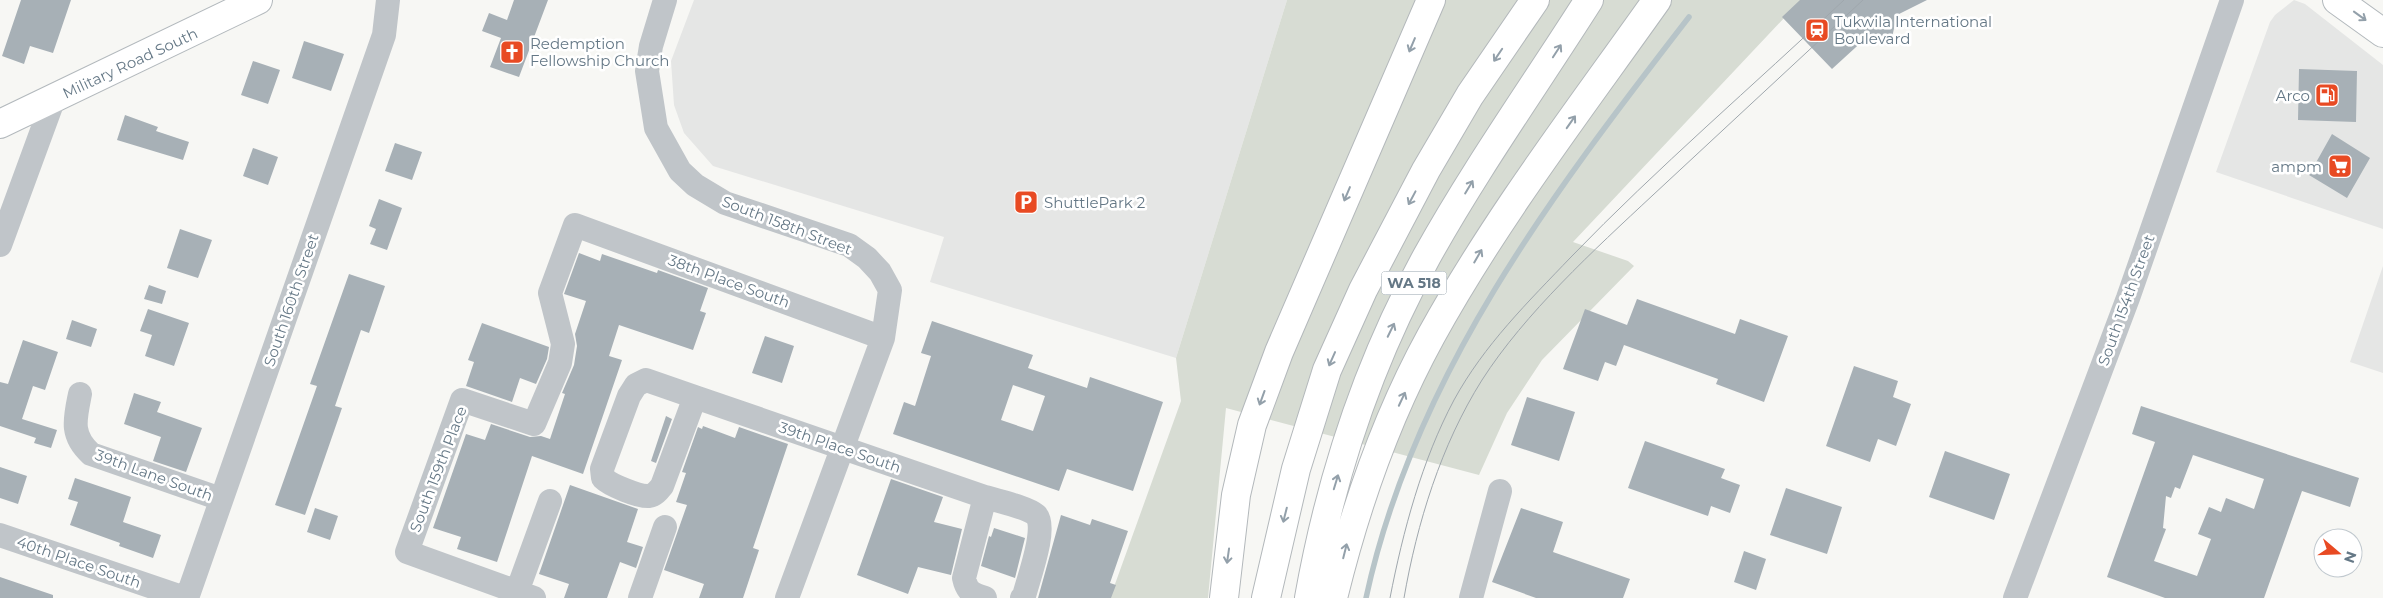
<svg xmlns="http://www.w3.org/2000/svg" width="2383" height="598" font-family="Montserrat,sans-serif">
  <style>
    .built { fill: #e5e6e5 }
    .green { fill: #d7dcd3 }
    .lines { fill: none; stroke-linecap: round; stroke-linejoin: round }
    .stream { stroke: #b7c4c8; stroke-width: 5.5 }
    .building { fill: #a7b0b6; fill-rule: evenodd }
    .major-casing { stroke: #b3b9bd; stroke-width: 30 }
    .highway-casing { stroke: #b3b8bb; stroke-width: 30 }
    .minor { stroke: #c0c5c9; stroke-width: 24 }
    .major { stroke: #fff; stroke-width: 28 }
    .highway { stroke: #fff; stroke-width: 28 }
    .tram { stroke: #9fa7ad; stroke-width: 1 }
    .oneway { stroke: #93a0aa }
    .labels { text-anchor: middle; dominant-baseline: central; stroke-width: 5; stroke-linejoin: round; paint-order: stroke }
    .shield { fill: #fff; stroke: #93a0aa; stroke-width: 1 }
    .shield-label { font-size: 14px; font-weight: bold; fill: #657886 }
    .poi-label { font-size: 15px; fill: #657886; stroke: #fff; text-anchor: start }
    .street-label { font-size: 15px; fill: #657886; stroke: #fff }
  </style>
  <rect width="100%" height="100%" fill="#f7f7f4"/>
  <path class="built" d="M694,0h593l-111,358 -246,-76 14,-45 -231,-71 -29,-33 -10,-28 -3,-44z
    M2294,0l11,4 78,61v164l-167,-57 54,-150 5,-7z
    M2383,266v107l-33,-11z"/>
  <path class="green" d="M1287,0h514l-228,242 55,19 6,5 -92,94 -35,53 -28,62 -253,-67 -18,190h-98l71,-197 -5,-43z"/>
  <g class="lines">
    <path class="stream" d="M1366,598c48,-223 187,-405 323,-581"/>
  </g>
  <path class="building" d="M21,0h50l-18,53 -23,-7 -6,18 -22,-8z
    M514,0h34l-29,77 -29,-10 11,-29 -19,-7 7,-18 18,7z
    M1800,0h127l-30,15 -6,27 -24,-5 -35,32 -50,-52z
    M304,41l40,13 -13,37 -39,-13z
    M253,61l27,9 -12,34 -27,-9z
    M2299,69l58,2 -1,51 -58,-2z
    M125,115l33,12 -2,4 33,11 -6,18 -66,-20z
    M2332,134l38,24 -23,40 -38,-23z
    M395,143l27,9 -10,28 -27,-9z
    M253,148l25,9 -10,28 -25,-9z
    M379,199l23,9 -15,42 -17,-6 6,-15 -7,-3z
    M180,229l32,11 -14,38 -31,-10z
    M579,253l21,8 2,-7 55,19 1,-3 50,18 -8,23 6,2 -13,37 -74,-25 -10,31 13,4 -39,114 -51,-18 -35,106 -40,-13 4,-12 -28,-9 33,-94 19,6 6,-16 39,13 11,-1 9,3 15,-45 -3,-1 12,-28 3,-19 -2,-12 11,-33 -22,-7z
    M349,274l36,12 -16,47 -8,-3 -26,76 7,2 -37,107 -30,-10 42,-119 -7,-2z
    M149,285l17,6 -4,13 -18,-5z
    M1637,299l98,35 5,-15 48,17 -24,66 -48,-18 2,-5 -94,-34 -8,21 -11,-4 -7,19 -35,-12 22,-60 42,16z
    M148,309l41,14 -15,43 -29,-10 7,-21 -12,-4z
    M72,320l25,9 -6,18 -25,-8z
    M932,321l101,34 -5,13 59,20 3,-11 73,25 -30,89 -66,-22 -8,22 -166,-57 11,-32 11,4 16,-50 -10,-3zM1013,385l32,11 -12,35 -32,-11z
    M482,323l67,24 -2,12 -11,25 -16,-6 -8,24 -46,-16 8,-24 -6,-2z
    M765,336l29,10 -12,37 -30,-10z
    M23,340l35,12 -13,38 -12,-4 -11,33 35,11 -6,18 -17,-5 2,-5 -36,-12v-44l8,2z
    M1854,366l44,15 -5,16 18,7 -15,42 -18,-7 -8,23 -44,-16z
    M134,393l27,9 -4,10 45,16 -16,44 -33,-11 8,-24 -37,-13z
    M1527,397l48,15 -16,49 -48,-16z
    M2141,406l218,72 -9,29 -48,-16 -38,107h-99l-58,-21 48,-135 -23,-8zM2193,455l71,24 -10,30 -28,-11 -5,14 -12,-5 -11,27 13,5 -14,37 -43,-15 12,-32 -3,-1 3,-32 5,2 4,-11 5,2z
    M666,416l6,3 -16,44 -5,-2z
    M703,426l32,12 4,-11 49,17 -35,104 6,2 -16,48h-44l5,-14 -40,-14 23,-65 -11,-3 10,-29 -4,-1 16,-45 4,2z
    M1645,441l80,28 -4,9 19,7 -10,28 -19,-7 -3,10 -80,-28z
    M1945,451l65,23 -16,46 -65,-23z
    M0,467l27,9 -9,28 -18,-6z
    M75,478l56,19 -8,25 38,13 -8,23 -34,-12 1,-3 -50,-18 8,-23 -10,-3z
    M891,479l52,18 -9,25 28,7 -11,46 -33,-8 -10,27 -51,-19z
    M570,485l68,24 -11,33 16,5 -7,21 -16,-6 -13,36h-43l5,-14 -30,-10z
    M1786,488l56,19 -15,47 -57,-19z
    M315,508l23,8 -8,24 -23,-8z
    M1521,508l42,14 -10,30 77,27 -7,19h-87l-44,-16z
    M1061,515l29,10 2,-6 36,12 -18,52 6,2 -5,13h-73z
    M994,528l31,10 -10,40 -34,-12 8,-30 2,1z
    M1744,551l22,8 -10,31 -22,-8z
    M0,577l53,18v3h-53z"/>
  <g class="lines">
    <g class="major-casing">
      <path id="major" d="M2337,0l46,33
        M0,124l258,-124"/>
    </g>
    <g class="highway-casing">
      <path id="highway" d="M1224,598l12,-103 16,-70 27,-73 152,-352
        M1266,598l30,-129 31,-99 36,-80 63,-120 44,-75 65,-95
        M1309,598c21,-118 60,-237 118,-342 49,-88 108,-171 162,-256
        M1333,598c22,-90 53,-180 98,-262 65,-118 148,-226 226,-336"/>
    </g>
    <path class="minor" d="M665,0l-14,46 -4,25 9,57 24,43 15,14 30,18 124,42 18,13 13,14 10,18 -7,48 -96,260
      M0,245l54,-147
      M646,380l49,17 -33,89c-4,5 -7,9 -13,10 -10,1 -39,-11 -46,-18l-1,-9 27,-73 7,-11z
      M80,394c-5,25 -10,41 11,60l130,45
      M695,397l290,100
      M0,535l185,63
      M517,592l33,-91
      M187,598l197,-563 4,-35
      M534,598l-127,-46 55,-152 72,24 26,-61 3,-19 -13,-51 25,-68 308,113
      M640,598l25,-71
      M985,598c-13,-4 -18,-6 -21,-20l21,-81c12,4 42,10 51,18 12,11 -8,65 -12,81l-2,2
      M1471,598l29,-107
      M2015,598l113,-300 104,-298"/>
    <use href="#major" class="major"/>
    <use href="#highway" class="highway"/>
    <path class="tram" d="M1390,598c13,-67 32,-138 64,-198 30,-55 74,-98 117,-143 87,-90 182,-171 273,-257
      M1404,598c13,-75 37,-153 78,-218 43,-67 112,-130 171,-185 70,-65 140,-130 210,-195"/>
  </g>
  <defs><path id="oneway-shaft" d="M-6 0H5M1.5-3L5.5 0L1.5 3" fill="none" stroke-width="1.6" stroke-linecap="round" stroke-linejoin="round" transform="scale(1.25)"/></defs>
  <g class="oneway">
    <use href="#oneway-shaft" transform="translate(2360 16) rotate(36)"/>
    <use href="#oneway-shaft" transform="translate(1412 45) rotate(113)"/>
    <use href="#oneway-shaft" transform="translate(1557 51) rotate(-57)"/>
    <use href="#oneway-shaft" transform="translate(1498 55) rotate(124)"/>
    <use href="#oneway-shaft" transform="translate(1571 122) rotate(-55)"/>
    <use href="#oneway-shaft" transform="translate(1469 187) rotate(-59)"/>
    <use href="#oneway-shaft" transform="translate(1347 194) rotate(113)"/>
    <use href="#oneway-shaft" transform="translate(1412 198) rotate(118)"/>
    <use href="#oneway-shaft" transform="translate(1478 256) rotate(-60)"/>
    <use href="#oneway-shaft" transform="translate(1391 330) rotate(-64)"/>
    <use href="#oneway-shaft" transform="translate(1332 359) rotate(114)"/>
    <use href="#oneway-shaft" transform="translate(1262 398) rotate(110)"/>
    <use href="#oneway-shaft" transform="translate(1402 399) rotate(-65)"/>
    <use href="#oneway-shaft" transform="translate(1336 482) rotate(-73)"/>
    <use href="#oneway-shaft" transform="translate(1285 515) rotate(104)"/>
    <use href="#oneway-shaft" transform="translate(1345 551) rotate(-76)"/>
    <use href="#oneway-shaft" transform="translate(1228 556) rotate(98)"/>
  </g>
  <defs>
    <g id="station-square" transform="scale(1.25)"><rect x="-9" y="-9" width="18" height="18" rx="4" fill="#e84a23" stroke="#fff"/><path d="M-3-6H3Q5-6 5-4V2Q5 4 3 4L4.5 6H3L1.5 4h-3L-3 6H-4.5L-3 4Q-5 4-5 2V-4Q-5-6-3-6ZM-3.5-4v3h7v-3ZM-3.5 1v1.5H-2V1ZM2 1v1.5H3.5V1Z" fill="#fff"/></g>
    <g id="church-square" transform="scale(1.25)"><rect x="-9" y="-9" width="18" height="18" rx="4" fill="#e84a23" stroke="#fff"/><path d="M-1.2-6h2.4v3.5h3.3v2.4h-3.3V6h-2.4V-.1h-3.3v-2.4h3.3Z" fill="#fff"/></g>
    <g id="fuel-square" transform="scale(1.25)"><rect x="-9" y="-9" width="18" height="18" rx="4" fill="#e84a23" stroke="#fff"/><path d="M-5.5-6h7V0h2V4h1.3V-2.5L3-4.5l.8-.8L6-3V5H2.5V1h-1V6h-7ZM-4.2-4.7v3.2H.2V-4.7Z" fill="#fff"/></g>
    <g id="supermarket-square" transform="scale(1.25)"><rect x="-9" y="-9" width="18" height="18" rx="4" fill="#e84a23" stroke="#fff"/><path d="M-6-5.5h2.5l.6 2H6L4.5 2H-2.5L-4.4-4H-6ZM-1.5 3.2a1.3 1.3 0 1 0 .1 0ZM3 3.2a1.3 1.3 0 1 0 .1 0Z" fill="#fff"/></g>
    <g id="parking-square" transform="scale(1.25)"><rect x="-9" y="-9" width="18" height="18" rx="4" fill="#e84a23" stroke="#fff"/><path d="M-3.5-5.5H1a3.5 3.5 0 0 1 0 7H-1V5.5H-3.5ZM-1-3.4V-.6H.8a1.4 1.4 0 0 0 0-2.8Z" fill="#fff"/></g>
  </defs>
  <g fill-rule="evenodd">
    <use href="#station-square" x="1817" y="30"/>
    <use href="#church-square" x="512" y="52"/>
    <use href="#fuel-square" x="2327" y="95"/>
    <use href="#supermarket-square" x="2340" y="166"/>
    <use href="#parking-square" x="1026" y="202"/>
  </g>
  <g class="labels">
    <rect class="shield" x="1381.5" y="271.5" width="65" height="23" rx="4"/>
    <g class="shield-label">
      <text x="1414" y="283">WA 518</text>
    </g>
    <g class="poi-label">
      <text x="1834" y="21">Tukwila International<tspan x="1834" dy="17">Boulevard</tspan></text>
      <text x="530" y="43">Redemption<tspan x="530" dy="17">Fellowship Church</tspan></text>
      <text x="2310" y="95" text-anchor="end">Arco</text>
      <text x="2322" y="166" text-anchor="end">ampm</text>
      <text x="1044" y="202">ShuttlePark 2</text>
    </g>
    <g class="street-label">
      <text transform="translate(130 63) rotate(-25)">Military Road South</text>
      <text transform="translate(787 225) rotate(21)">South 158th Street</text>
      <text transform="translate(729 281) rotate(20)">38th Place South</text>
      <text transform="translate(291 300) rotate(-71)">South 160th Street</text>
      <text transform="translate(2126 300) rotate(-70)">South 154th Street</text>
      <text transform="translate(840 447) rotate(19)">39th Place South</text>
      <text transform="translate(438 469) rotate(-69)">South 159th Place</text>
      <text transform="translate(154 475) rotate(20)">39th Lane South</text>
      <text transform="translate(79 562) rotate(19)">40th Place South</text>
    </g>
  </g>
  <g transform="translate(2338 553) rotate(109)"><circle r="24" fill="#ffffff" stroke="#c1c9cf"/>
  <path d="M0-4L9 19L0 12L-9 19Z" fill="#e84a23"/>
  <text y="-8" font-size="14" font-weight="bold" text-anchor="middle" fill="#657886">N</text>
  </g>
</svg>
